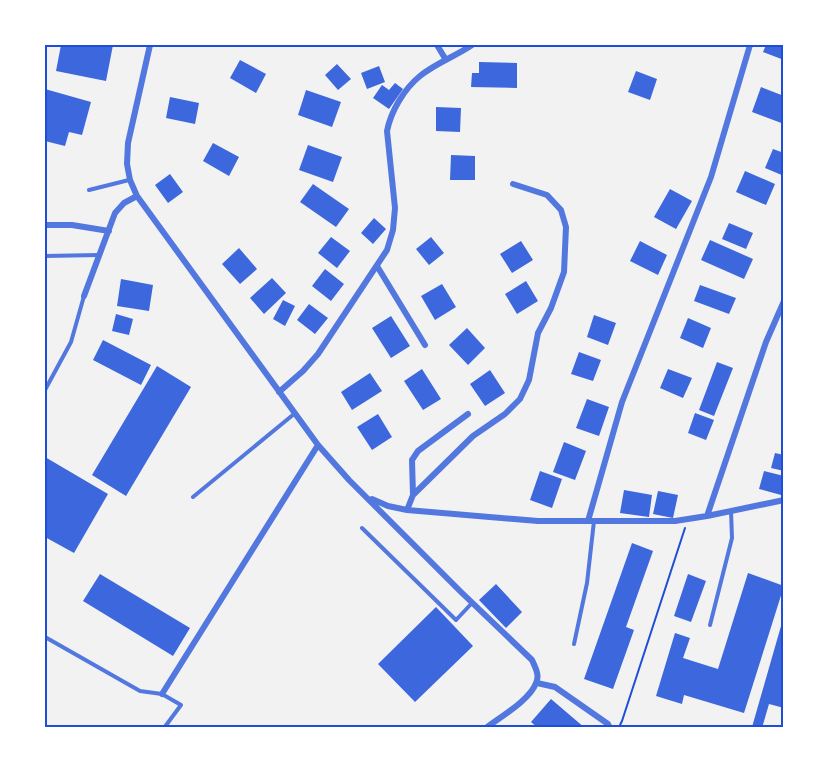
<svg xmlns="http://www.w3.org/2000/svg" width="829" height="773" font-family="Roboto,sans-serif">
  <style>
    .building { fill: #3d67dc }
    .lines { fill: none; stroke-linecap: round; stroke-linejoin: round }
    .path { stroke: #1d4ed8; stroke-width: 2 }
    .service { stroke: #5277de; stroke-width: 4 }
    .minor { stroke: #5277de; stroke-width: 6 }
    .neatline { fill: none; stroke: #1d4ed8; stroke-width: 2 }
  </style>
  <rect width="100%" height="100%" fill="#f2f2f2"/>
  <path class="building" d="M61,45h52l-7,36 -50,-10z
    M766,45h18v15l-21,-8z
    M240,60l26,14 -10,19 -26,-15z
    M479,62l38,1v25l-46,-1 1,-14h7z
    M337,64l14,15 -13,11 -13,-15z
    M379,66l6,16 -18,7 -6,-16z
    M636,71l21,8 -7,21 -22,-8z
    M395,83l8,6 -14,20 -16,-11 9,-13 7,5z
    M761,87l23,9v28l-32,-12z
    M45,89l46,13 -9,33 -13,-3 -4,14 -20,-5z
    M306,90l35,12 -9,25 -34,-12z
    M170,97l29,6 -4,21 -29,-6z
    M436,107l25,1 -1,24 -24,-1z
    M213,143l26,14 -10,19 -26,-15z
    M308,145l34,12 -9,25 -34,-12z
    M773,149l11,4v23l-19,-8z
    M451,155l24,1v24h-25z
    M745,171l30,13 -9,21 -30,-13z
    M170,174l13,18 -15,11 -13,-18z
    M313,184l36,25 -13,18 -36,-25z
    M670,189l22,12 -16,28 -22,-12z
    M374,218l12,11 -13,15 -12,-11z
    M729,223l24,10 -7,16 -24,-10z
    M331,237l19,14 -13,17 -19,-15z
    M431,237l13,16 -15,12 -13,-16z
    M710,240l43,19 -9,20 -43,-19z
    M521,241l12,19 -21,13 -12,-19z
    M640,241l27,14 -9,20 -28,-14z
    M239,248l18,21 -17,15 -18,-20z
    M325,269l19,15 -13,17 -19,-15z
    M272,278l14,15 -22,21 -14,-16z
    M121,279l32,6 -4,26 -32,-5z
    M526,281l12,20 -21,13 -12,-20z
    M442,284l14,23 -21,13 -14,-24z
    M700,285l36,13 -7,16 -35,-13z
    M283,300l12,6 -10,20 -12,-7z
    M309,304l19,14 -13,16 -18,-14z
    M116,314l17,5 -4,16 -17,-4z
    M594,315l22,8 -8,22 -21,-8z
    M391,316l19,30 -19,12 -19,-30z
    M688,318l23,10 -8,20 -23,-10z
    M467,328l18,20 -17,17 -19,-20z
    M103,340l48,25 -10,20 -48,-25z
    M579,352l22,8 -8,21 -22,-7z
    M717,362l16,6 -19,48 -15,-6z
    M157,366l34,21 -65,109 -34,-21z
    M422,369l19,30 -18,11 -19,-29z
    M668,369l24,9 -9,20 -23,-10z
    M490,370l15,23 -20,13 -15,-22z
    M370,373l12,18 -30,19 -11,-18z
    M587,399l22,8 -10,29 -23,-8z
    M695,413l19,7 -8,20 -18,-7z
    M378,414l14,23 -20,13 -15,-23z
    M564,442l22,9 -11,29 -22,-8z
    M775,453l9,2v16l-13,-3z
    M45,457l63,37 -34,59 -29,-16z
    M540,471l22,8 -10,29 -22,-8z
    M764,471l20,5 -3,19 -22,-6z
    M624,490l28,5 -3,22 -29,-4z
    M658,491l20,4 -5,23 -20,-4z
    M632,543l21,8 -27,76 8,3 -21,59 -29,-10z
    M748,573l36,13 -40,127 -60,-18 -2,9 -26,-8 19,-63 15,5 -7,20 35,11z
    M100,574l90,54 -17,28 -90,-55z
    M688,574l18,7 -15,41 -17,-6z
    M496,584l26,28 -16,16 -27,-28z
    M436,607l37,39 -58,56 -37,-38z
    M783,619l1,89 -15,-4 -7,24h-5l-5,-1z
    M551,699l34,29h-47l-7,-6z"/>
  <g class="lines">
    <path class="path" d="M620,725l2,-4 63,-193"/>
    <path class="service" d="M89,190l40,-10
      M45,256l54,-1
      M45,390l26,-48 13,-46
      M193,497l101,-83
      M362,528l94,92 16,-17
      M710,625l22,-87 -1,-27
      M45,637l95,54 22,3 19,11 -17,23
      M574,644l13,-61 7,-62"/>
    <path class="minor" d="M150,45l-22,98 -1,21 3,16 7,16 181,249 31,35 112,112 71,68c3,7 8,15 4,23 -6,17 -36,34 -50,45
      M437,45l9,15
      M45,225h27l37,6
      M377,266l48,79
      M84,296l31,-83 9,-10 13,-7
      M279,392l24,-21 15,-17 69,-104 6,-20 2,-22 -8,-77c4,-20 17,-42 33,-55 16,-13 36,-20 52,-31
      M413,495l-1,-35 6,-9 50,-37
      M372,499l16,7 19,4 131,11h137l32,-5 77,-16
      M407,510l6,-15 60,-59 32,-22 15,-15 9,-19 9,-47 13,-25 13,-36 2,-45 -5,-17 -14,-15 -34,-11
      M707,516l59,-174 18,-41
      M588,521l34,-119 89,-225 39,-132
      M537,683l18,4 53,37 2,4
      M162,694l156,-249"/>
  </g>
  <rect width="829" height="773" fill="none" stroke="#ffffff" stroke-width="93"/>
  <rect x="46" y="46" width="736" height="680" class="neatline"/>
</svg>
